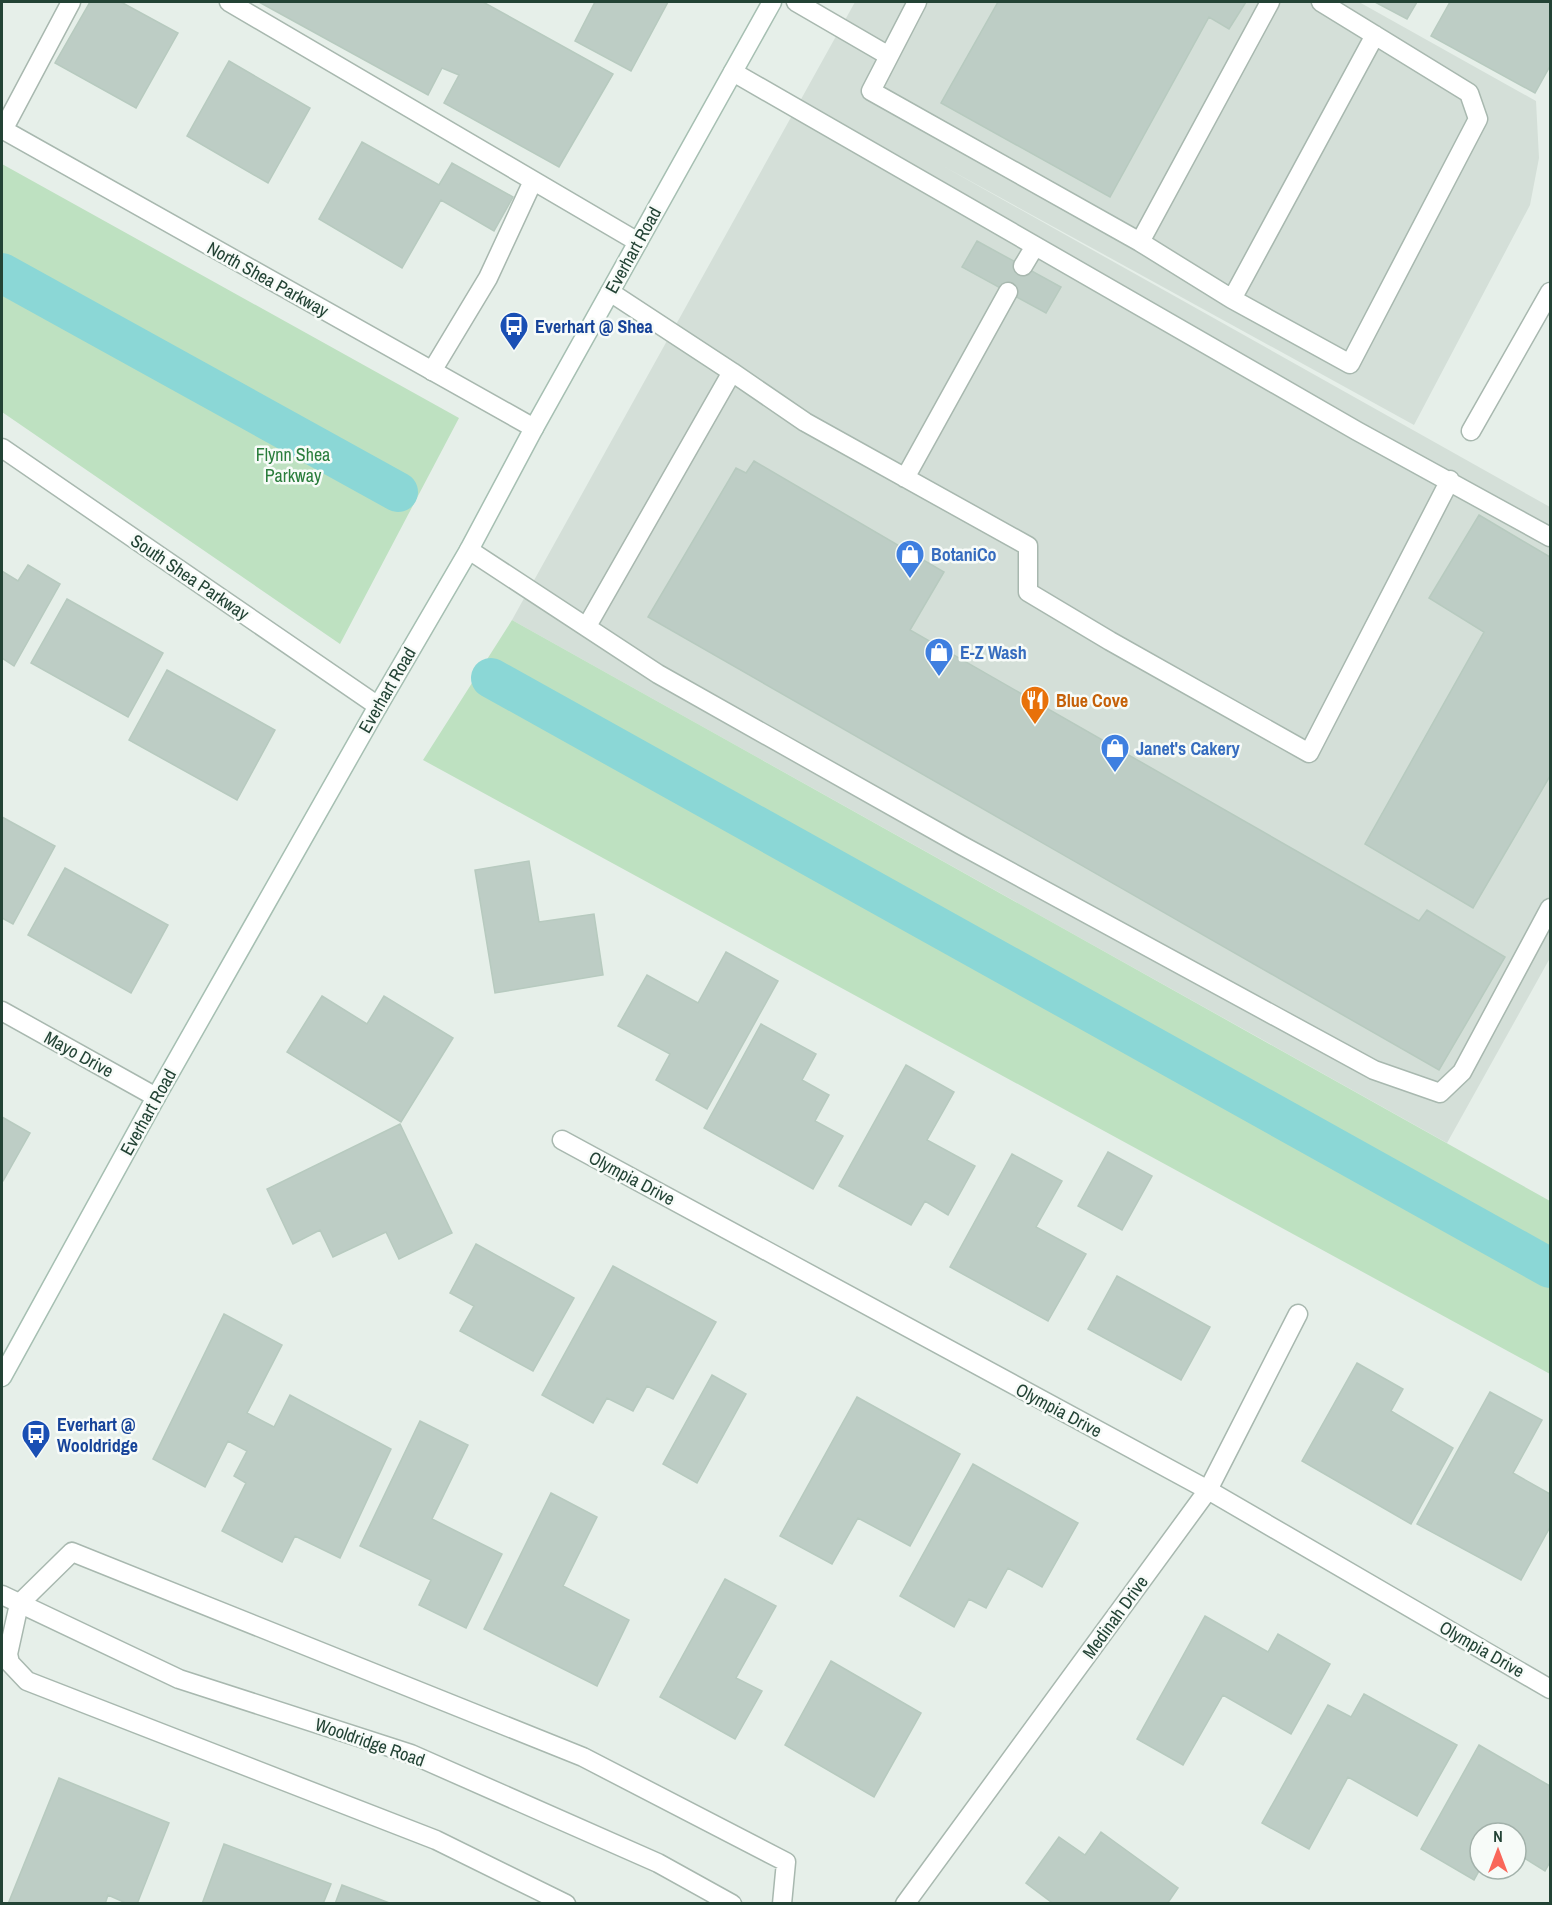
<svg xmlns="http://www.w3.org/2000/svg" width="1552" height="1905" font-family="'Archivo Narrow',sans-serif">
  <style>
    .built { fill: #d4dfd8 }
    .green { fill: #bee1c1 }
    .lines { fill: none; stroke-linecap: round; stroke-linejoin: round }
    .canal { stroke: #8bd7d6; stroke-width: 40 }
    .building { fill: #bdcdc5; stroke: #b7cabf; stroke-width: 1.5 }
    .service-casing { stroke: #a8b8af; stroke-width: 21 }
    .minor-casing { stroke: #a8b8af; stroke-width: 21 }
    .tertiary-casing { stroke: #a8b8af; stroke-width: 21 }
    .secondary-casing { stroke: #a6bfb2; stroke-width: 21 }
    .service { stroke: #fff; stroke-width: 18 }
    .minor { stroke: #fff; stroke-width: 18 }
    .tertiary { stroke: #fff; stroke-width: 18 }
    .secondary { stroke: #fff; stroke-width: 18 }
    .labels { text-anchor: middle; dominant-baseline: central; stroke-width: 5; stroke-linejoin: round; paint-order: stroke }
    .street-label { font-size: 18px; fill: #234335; stroke: #f7fbf8 }
    .transit-label { font-size: 18px; font-weight: bold; fill: #164399; stroke: #f7fbf8; text-anchor: start }
    .park-label { font-size: 18px; fill: #2a7d3c; stroke: #f7fbf8 }
    .shop-label { font-size: 18px; font-weight: bold; fill: #366cbe; stroke: #f7fbf8; text-anchor: start }
    .food-label { font-size: 18px; font-weight: bold; fill: #c56008; stroke: #f7fbf8; text-anchor: start }
  </style>
  <rect width="100%" height="100%" fill="#e6efe9"/>
  <path class="built" d="M855,2h504l177,99 3,57 -9,47 -116,220 -471,-259 607,341v451l-103,185 -935,-523z"/>
  <path class="green" d="M2,164l457,254 -119,226 -338,-232z
    M512,620l1038,581v173l-1127,-614z"/>
  <g class="lines">
    <path class="canal" d="M2,273l396,219
      M491,678l1059,590"/>
  </g>
  <path class="building" d="M90,2h31l57,31 -42,75 -81,-45z
    M259,2h224l130,72 -54,93 -115,-64 15,-28 -17,-7 -14,27z
    M595,2h73l-37,69 -56,-30z
    M998,2h248l-17,27 -20,-12 -99,180 -169,-94z
    M1375,2h42l-10,17z
    M1450,2h100v64l-15,27 -104,-57z
    M229,61l81,47 -42,75 -81,-47z
    M362,142l77,43 13,-22 61,34 -19,34 -53,-31 -39,68 -83,-49z
    M977,241l84,46 -15,26 -84,-46z
    M754,461l190,111 -34,58 509,291 8,-11 78,47 -66,113 -791,-453 88,-149 10,5z
    M1479,515l71,42v219l-77,132 -108,-64 119,-212 -55,-34z
    M28,565l32,19 -46,82 -12,-8v-87l16,10z
    M67,599l96,54 -35,64 -97,-54z
    M167,670l108,60 -38,70 -108,-60z
    M2,817l53,29 -42,78 -11,-6z
    M529,861l10,61 55,-8 9,61 -108,18 -20,-123z
    M65,868l103,57 -37,68 -103,-58z
    M726,952l52,29 -71,128 -51,-29 14,-26 -52,-28 29,-51 51,28z
    M322,996l45,28 17,-28 69,42 -52,84 -114,-70z
    M761,1024l55,30 -14,26 27,15 -14,26 28,15 -30,53 -109,-61z
    M906,1065l48,27 -27,48 48,26 -27,49 -23,-14 -14,24 -72,-39z
    M2,1117l28,16 -27,48h-1z
    M400,1124l52,109 -53,26 -13,-27 -53,25 -13,-27 -27,14 -26,-55z
    M1108,1152l44,24 -30,54 -44,-24z
    M1012,1154l50,27 -26,46 50,27 -38,67 -98,-54z
    M476,1244l98,54 -41,73 -73,-40 14,-25 -24,-13z
    M613,1266l103,56 -43,77 -26,-13 -14,25 -26,-13 -14,25 -51,-28z
    M1117,1276l93,51 -29,53 -93,-51z
    M224,1314l58,31 -35,68 27,14 16,-32 101,54 -51,109 -45,-22 -13,26 -60,-31 24,-48 -12,-7 13,-25 -19,-10 -23,46 -52,-28z
    M1357,1363l46,26 -12,22 62,37 -42,76 -109,-63z
    M712,1375l34,19 -49,89 -34,-19z
    M1490,1392l52,28 -29,53 37,21v33l-29,53 -104,-56z
    M857,1397l103,57 -50,92 -52,-28 -26,46 -52,-28z
    M420,1421l48,24 -36,74 70,35 -36,74 -47,-23 12,-25 -71,-34z
    M973,1464l105,59 -36,64 -34,-19 -22,40 -17,-9 -15,28 -54,-31z
    M551,1493l46,24 -34,69 66,34 -32,66 -113,-57z
    M725,1579l51,27 -40,72 26,13 -27,48 -75,-42z
    M1205,1616l63,36 10,-18 52,30 -39,70 -68,-39 -40,70 -46,-26z
    M831,1661l90,52 -47,84 -89,-52z
    M1364,1694l93,51 -40,71 -69,-39 -39,72 -47,-26 66,-118 23,12z
    M1479,1745l71,41v76l-5,9 -29,-18v-20h-36v36l-6,11 -53,-31z
    M59,1778l110,45 -32,81h-9l-20,-9 -3,9h-97z
    M1101,1832l77,56 -11,16h-117l1,-2 -25,-19 33,-46 26,18z
    M224,1844l107,40 -8,20h-121z
    M342,1885l50,19h-57z"/>
  <g class="lines">
    <g class="service-casing">
      <path id="service" d="M229,2l409,240
        M796,2l93,54
        M917,2l-46,89 269,151 92,57 143,-264
        M733,72l624,359 193,106
        M3,130l68,-128
        M1140,242l130,-240
        M1023,266l12,-20
        M1232,299l118,65 128,-245 -9,-26 -148,-91
        M432,371l56,-93 45,-97
        M732,372l73,50 223,124v46l82,49 199,112 141,-273
        M1471,431l79,-139
        M905,478l103,-186
        M469,550l189,124 303,171 413,225 66,23 22,-21 88,-164
        M587,626l145,-254 -122,-80
        M566,1904l-130,-64 -409,-159 -17,-18 -2,-9 11,-50 53,-52 511,205 203,105 -4,42"/>
    </g>
    <g class="minor-casing">
      <path id="minor" d="M2,1011l154,86
        M562,1140l646,350 342,199
        M905,1904l303,-414 90,-176"/>
    </g>
    <g class="tertiary-casing">
      <path id="tertiary" d="M2,129l532,299
        M2,448l376,258
        M2,1595l177,84 232,75 247,109 74,41"/>
    </g>
    <g class="secondary-casing">
      <path id="secondary" d="M2,1377l154,-280 222,-391 91,-156 65,-122 238,-426"/>
    </g>
    <use href="#service" class="service"/>
    <use href="#minor" class="minor"/>
    <use href="#tertiary" class="tertiary"/>
    <use href="#secondary" class="secondary"/>
  </g>
  <defs>
    <g id="bus-pin" transform="scale(1.5)"><path d="M0 17L-7.5 6A9.5 9.5 0 1 1 7.5 6Z" fill="#1a4fb4" stroke="#f7fbf8"/><path d="M-5-6H5V4H4V6H2V4H-2V6H-4V4H-5ZM-3.5-4V0h7V-4ZM-3.5 1.2v1.5H-2V1.2ZM2 1.2v1.5H3.5V1.2Z" fill="#fff"/></g>
    <g id="shop-pin" transform="scale(1.5)"><path d="M0 17L-7.5 6A9.5 9.5 0 1 1 7.5 6Z" fill="#3f7fe0" stroke="#f7fbf8"/><path d="M-5-2.5h2.3a2.7 3.5 0 0 1 5.4 0H5L5.5 6h-11ZM-1.5-2.5h3a1.5 2.3 0 0 0-3 0Z" fill="#fff"/></g>
    <g id="restaurant-pin" transform="scale(1.5)"><path d="M0 17L-7.5 6A9.5 9.5 0 1 1 7.5 6Z" fill="#e8710a" stroke="#f7fbf8"/><path d="M-5-6h1v4h1v-4h1v4h1v-4h1v5L-1.5 .5V6h-2V.5L-5-1ZM5-6V6H3V1.5H1.5Q1.5-4 5-6Z" fill="#fff"/></g>
  </defs>
  <g fill-rule="evenodd">
    <use href="#bus-pin" x="514" y="326"/>
    <use href="#shop-pin" x="910" y="554"/>
    <use href="#shop-pin" x="939" y="652"/>
    <use href="#restaurant-pin" x="1035" y="700"/>
    <use href="#shop-pin" x="1115" y="748"/>
    <use href="#bus-pin" x="36" y="1434"/>
  </g>
  <g class="labels">
    <g class="street-label">
      <text transform="translate(633 250) rotate(-61)">Everhart Road</text>
      <text transform="translate(268 279) rotate(29)">North Shea Parkway</text>
      <text transform="translate(190 577) rotate(34)">South Shea Parkway</text>
      <text transform="translate(387 690) rotate(-60)">Everhart Road</text>
      <text transform="translate(79 1054) rotate(29)">Mayo Drive</text>
      <text transform="translate(148 1112) rotate(-61)">Everhart Road</text>
      <text transform="translate(632 1178) rotate(28)">Olympia Drive</text>
      <text transform="translate(1059 1410) rotate(28)">Olympia Drive</text>
      <text transform="translate(1115 1617) rotate(-54)">Medinah Drive</text>
      <text transform="translate(1482 1649) rotate(30)">Olympia Drive</text>
      <text transform="translate(370 1742) rotate(19)">Wooldridge Road</text>
    </g>
    <g class="transit-label">
      <text x="535" y="326">Everhart @ Shea</text>
      <text x="57" y="1424">Everhart @<tspan x="57" dy="21">Wooldridge</tspan></text>
    </g>
    <g class="park-label">
      <text x="293" y="454">Flynn Shea<tspan x="293" dy="21">Parkway</tspan></text>
    </g>
    <g class="shop-label">
      <text x="931" y="554">BotaniCo</text>
      <text x="960" y="652">E-Z Wash</text>
      <text x="1136" y="748">Janet's Cakery</text>
    </g>
    <g class="food-label">
      <text x="1056" y="700">Blue Cove</text>
    </g>
  </g>
  <rect width="1552" height="1905" fill="none" stroke="#234335" stroke-width="6"/>
  <g transform="translate(1498 1851)"><circle r="28" fill="#f7fbf8" stroke="#a2b1aa" stroke-width="1.5"/>
  <path d="M0-4.5L10 22L0 15L-10 22Z" fill="#f96659"/>
  <text y="-9" font-size="16" font-weight="bold" text-anchor="middle" fill="#234335">N</text>
  </g>
</svg>
